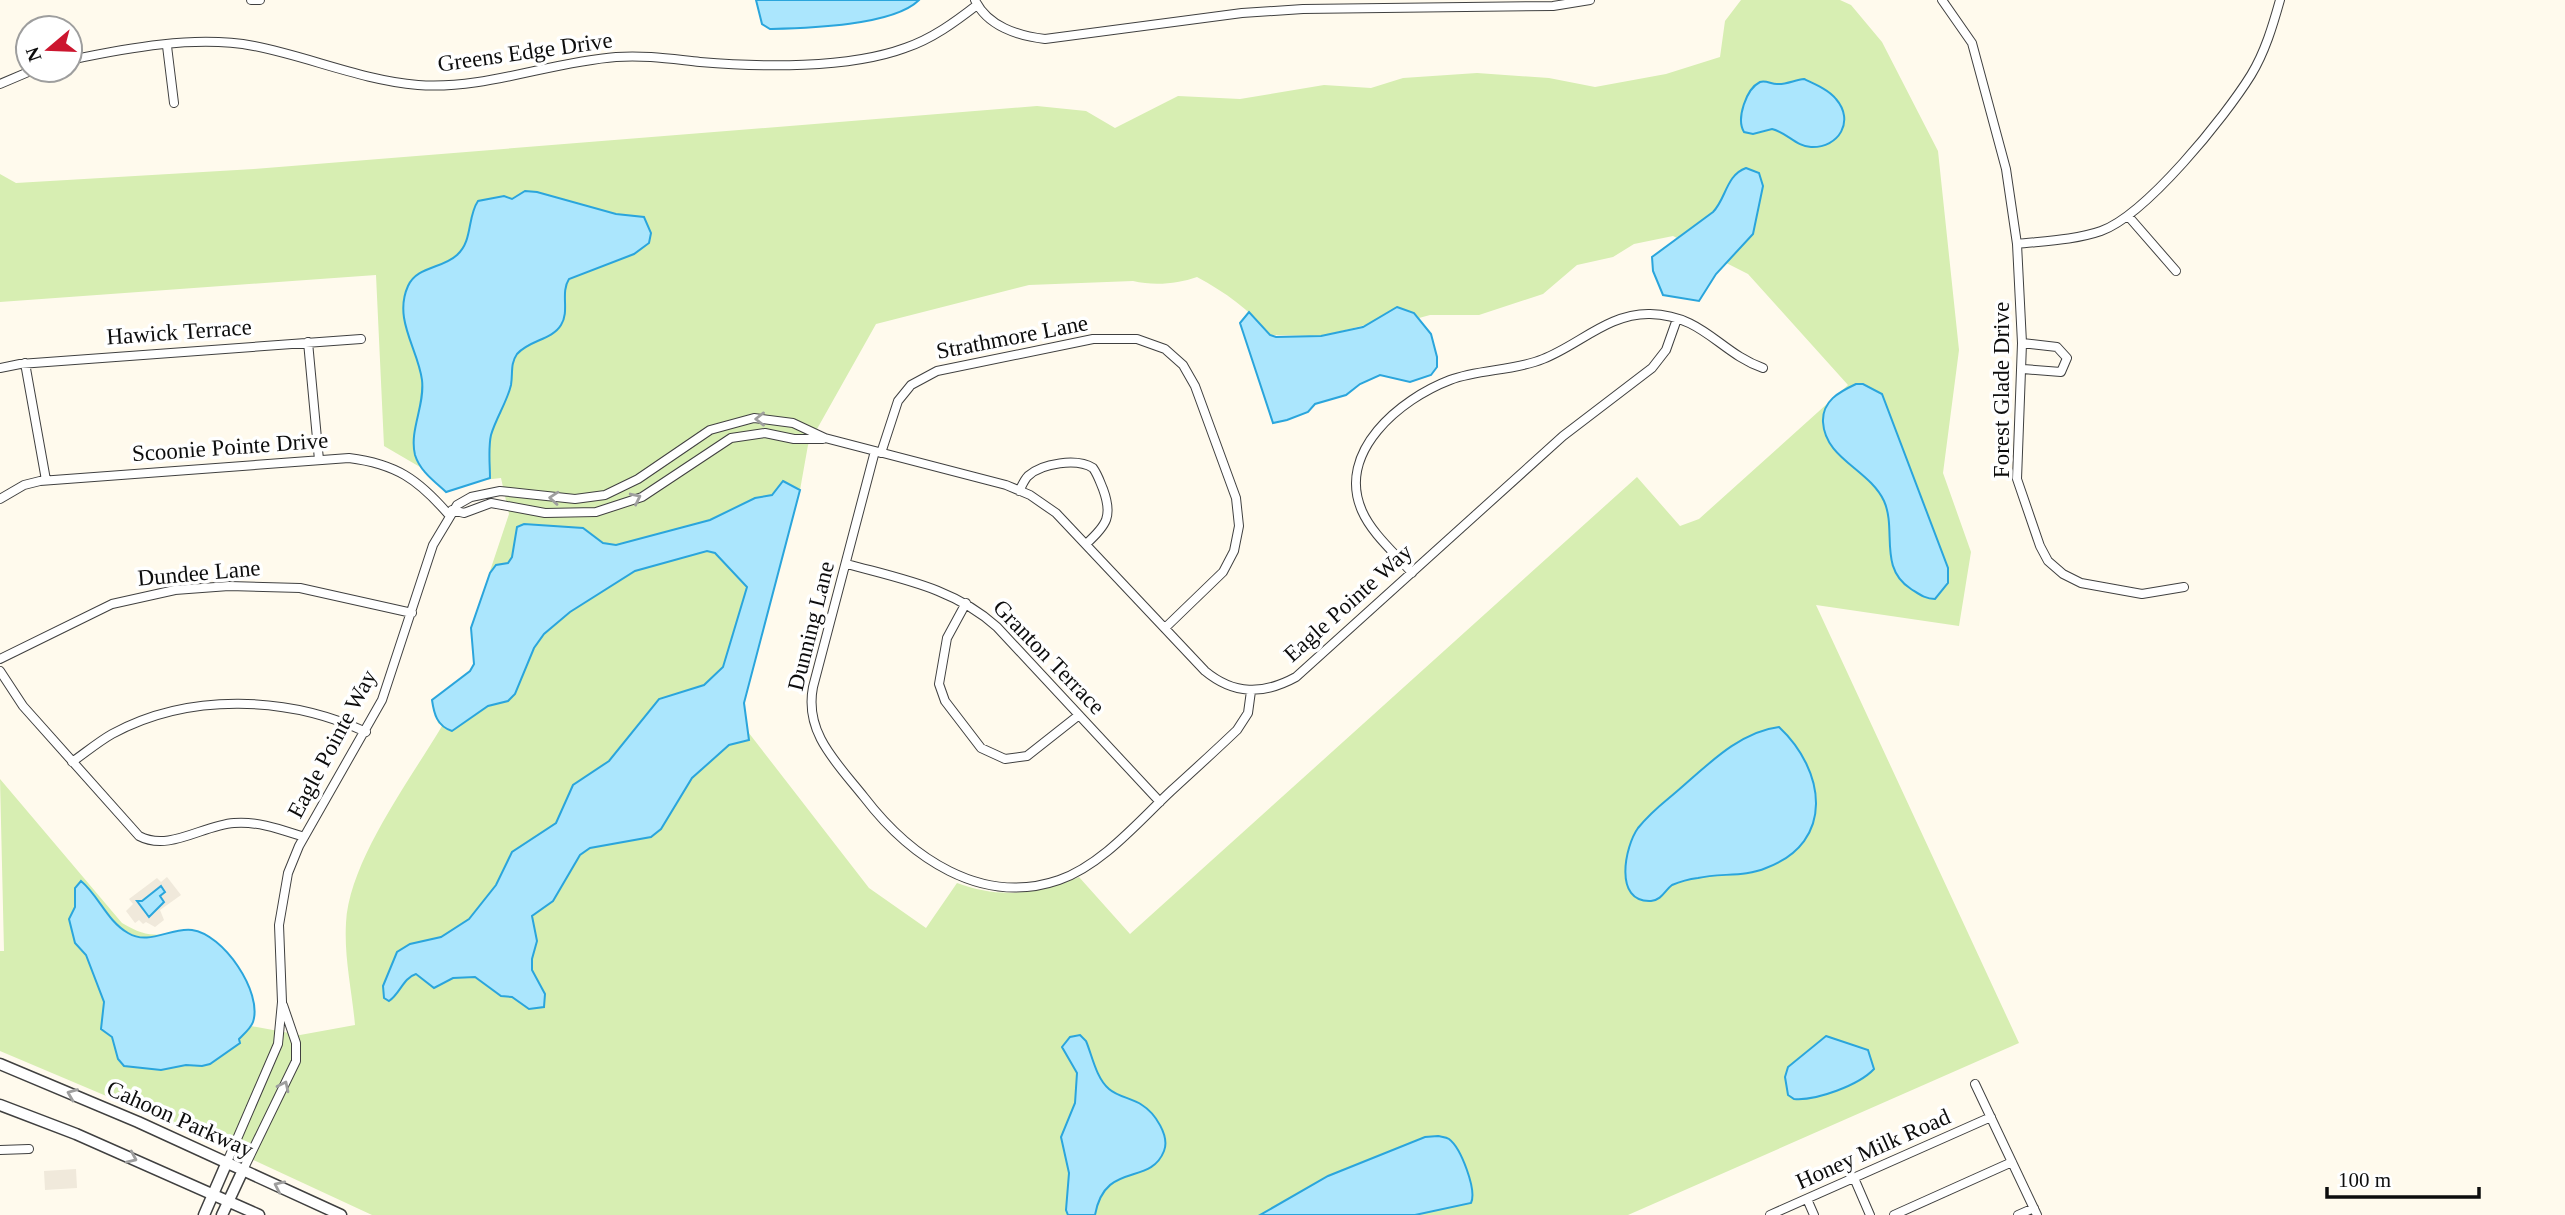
<svg xmlns="http://www.w3.org/2000/svg" width="2565" height="1215" font-family="'Times New Roman',serif">
  <style>
    .green { fill: #d7eeb2; fill-rule: evenodd }
    .plaza { fill: #f0e9db; fill-rule: evenodd }
    .water { fill: #abe6fd; stroke: #2aa5dc; stroke-width: 2 }
    .lines { fill: none; stroke-linecap: round; stroke-linejoin: round }
    .minor-casing { stroke: #404040; stroke-width: 10 }
    .tertiary-casing { stroke: #404040; stroke-width: 13 }
    .minor { stroke: #fff; stroke-width: 8 }
    .tertiary { stroke: #fff; stroke-width: 10 }
    .oneway { stroke: #9e9e9e }
    .labels { text-anchor: middle; dominant-baseline: central; stroke-width: 7; stroke-linejoin: round; paint-order: stroke }
    .street-label { font-size: 23px; fill: #0d0d0d; stroke: #fff }
  </style>
  <rect width="100%" height="100%" fill="#fffaed"/>
  <path class="green" d="M1741,0h99l11,5 31,37 56,109 21,199 -16,123 28,79 -12,74 -143,-21 203,438 -391,172h-1256l-164,-76 -208,-88v-100h4l-4,-172 122,144c28,17 40,12 70,7 28,16 51,31 58,64 2,12 6,21 1,32l49,9 55,-10c-3,-34 -11,-67 -9,-102 3,-62 64,-143 96,-197l-4,-3 -6,-23 38,-29 4,-7 -3,-36 38,-114 -8,-36 -26,3 -29,11 -26,-25 -36,-21 -8,-171 -376,27v-128l16,9 238,-14 783,-63 49,5 29,17 63,-32 62,3 84,-14 47,3 32,-10 74,-5 72,5 46,9 71,-13 54,-17 5,-36zM1673,236l75,38 100,111 -149,134 -19,7 -43,-49 -507,457 -51,-57c-41,17 -80,22 -122,6l-31,45 -57,-40 -124,-160 -1,-25 56,-213 8,-45 68,-121 153,-39 104,-4c21,5 44,3 64,-4 28,15 53,33 73,58l51,1 93,-23 5,5 11,-3h49l64,-21 34,-29 36,-8 21,-13z"/>
  <path class="plaza" d="M167,877l14,18 -21,15 4,10 -9,7 -9,-5 -3,2 -4,-4 -4,3 -9,-12 7,-7 -4,-5 28,-21 4,4zM160,886l5,6 -5,4v9l-14,10 -9,-14h5z
    M76,1169l1,19 -32,2 -1,-19z"/>
  <path class="water" d="M756,0h163c-26,26 -113,28 -149,29l-8,-5z
    M1804,79c11,5 25,11 32,20 19,22 3,49 -25,48 -14,0 -25,-15 -39,-18l-19,5 -9,-2c-8,-13 2,-43 16,-50 6,-2 11,2 17,2 8,1 18,-4 27,-5z
    M1746,168l13,5 4,13 -10,48 -37,40 -17,27 -36,-6 -10,-24 -1,-14 61,-45c13,-13 13,-37 33,-44z
    M525,191l12,1 79,22 28,3 7,16 -2,10 -15,11 -65,25c-9,14 1,32 -8,46 -9,15 -32,15 -44,29 -7,10 -4,20 -6,31 -4,17 -15,33 -20,50 -3,13 -1,30 -1,43l-44,14c-12,-11 -26,-21 -31,-37 -6,-25 10,-49 7,-75 -4,-31 -29,-61 -14,-94 9,-20 34,-17 49,-31 16,-14 10,-38 21,-54l26,-5 8,3z
    M1397,307l17,6 17,21 6,23v10l-6,8 -21,7 -30,-7 -20,9 -14,11 -31,9 -7,8 -21,8 -14,3 -33,-100 9,-11 21,23 6,2 45,-1 42,-9z
    M1856,384h7l19,10 66,174v15l-13,16c-10,0 -16,-5 -24,-10 -33,-21 -14,-59 -27,-88 -15,-32 -59,-42 -61,-79 -1,-21 16,-30 33,-38z
    M783,481l17,9 -56,213 5,37 -20,5 -37,33 -31,51 -10,8 -61,11 -10,7 -27,46 -21,15 5,25 -5,18v11l13,24 -1,13 -15,2 -17,-12 -11,-1 -26,-19 -22,1 -19,10 -18,-14c-13,4 -16,20 -27,27l-5,-3 -1,-12 14,-34 13,-8 31,-7 28,-18 27,-34 16,-33 44,-29 17,-38 36,-24 50,-62 45,-14 19,-18 24,-80 -32,-34 -8,-2 -72,20 -65,41 -26,22 -10,14 -19,46 -7,7 -20,5 -36,25c-15,-5 -18,-17 -20,-31l38,-29 4,-7 -3,-36 19,-55 6,-8 12,-2 4,-6 5,-30 7,-3 59,4 20,15 13,2 94,-25 45,-22 17,-3z
    M1779,727c46,43 57,115 -13,141 -21,9 -46,5 -68,10 -8,1 -19,4 -26,7 -7,5 -10,15 -21,16 -38,2 -26,-55 -13,-73 9,-11 20,-21 31,-30 32,-26 67,-66 110,-71z
    M81,881c18,15 26,40 47,52 21,13 43,-6 64,-3 31,4 71,62 61,92 -2,6 -9,12 -14,17l1,4 -30,21 -8,2 -16,-1 -25,5 -37,-4 -6,-7 -6,-22 -11,-8 3,-27 -18,-47 -11,-12 -6,-24 6,-12v-19z
    M161,886l4,6 -5,4 4,6 -15,15 -12,-16h5z
    M1080,1035l6,6c6,14 10,37 23,48 9,8 23,9 33,16 13,8 28,31 22,46 -14,36 -59,9 -69,64h-27l-2,-5 3,-37 -8,-36 14,-34 2,-30 -15,-26 8,-10z
    M1826,1036l42,14 6,19c-15,16 -58,32 -80,30l-6,-4 -3,-18 3,-10z
    M1438,1136c4,1 8,1 11,3 12,9 28,51 22,64l-56,12h-155l68,-39 97,-39z"/>
  <g class="lines">
    <g class="minor-casing">
      <path id="minor" d="M251,0h9
        M975,0c12,26 43,36 70,39l197,-26 61,-4 250,-3 37,-6
        M1942,0l30,43 34,126 11,75 5,99 -5,136 23,67 8,15 15,13 18,9 61,11 42,-7
        M167,46l7,57
        M70,60c57,-12 126,-25 184,-14 56,11 107,34 164,39 66,5 132,-23 198,-28 30,-2 55,2 84,5 60,5 148,7 205,-14 27,-9 50,-26 72,-43
        M0,84l33,-14
        M2129,217l47,54
        M2017,244c27,-3 58,-4 84,-13 45,-16 124,-114 150,-156 14,-23 22,-50 29,-75
        M308,342l11,118
        M2022,343l35,4 10,11 -6,14 -38,-3
        M25,363l21,117
        M0,368l20,-4 341,-25
        M875,451l-62,236c-9,46 24,76 51,110 46,60 117,110 195,83 43,-15 80,-59 112,-89 22,-20 44,-40 66,-61l11,-17 3,-22
        M881,453l17,-52 13,-16 26,-14 156,-32h44l28,10 18,16 12,21 41,112 3,28 -5,25 -11,21 -58,56
        M1019,491c3,-5 5,-11 9,-15 14,-13 49,-18 65,-8 5,7 7,14 10,21 10,27 4,36 -17,55
        M0,499l24,-14 16,-4 309,-23c47,6 69,21 100,57
        M452,510l12,3 27,-10 54,10 51,-1 46,-15 89,-59 34,-5 29,6h29
        M847,564c54,15 107,24 150,63l163,175
        M1412,573c-16,-19 -40,-39 -50,-62 -26,-59 38,-112 88,-131 29,-11 64,-9 93,-21 36,-14 66,-46 107,-45 53,1 70,39 113,54
        M966,603l-19,35 -8,46 6,17 36,47 24,11 22,-3 52,-41
        M0,659l112,-55 63,-14 54,-4 71,2 112,25
        M0,671l23,35 116,130c30,16 64,-11 95,-13 25,-2 48,7 70,14
        M72,762c13,-9 26,-20 40,-28 77,-42 176,-38 254,-2
        M1975,1084l62,131
        M0,1150l29,-1
        M227,1162l51,-118 4,-42 -3,-77 9,-52 11,-27 83,-146 51,-155 24,-40 14,-8 29,-6 75,8 30,-4 33,-16 72,-49 44,-12 39,5 32,15 181,47 24,10 26,18 149,158c29,24 58,24 91,6l267,-241 89,-68 14,-18 11,-31
        M243,1170l53,-109v-18l-13,-38
        M1854,1178l16,37
        M1807,1199l7,16
        M1770,1215l221,-98
        M1894,1215l118,-53
        M2018,1215l16,-7"/>
    </g>
    <g class="tertiary-casing">
      <path id="tertiary" d="M0,1064l138,58 203,93
        M0,1105l76,29 183,81
        M204,1215l23,-53
        M222,1215l21,-45"/>
    </g>
    <use href="#minor" class="minor"/>
    <use href="#tertiary" class="tertiary"/>
  </g>
  <defs><path id="oneway-chevron" d="M-2-3.5L2.5 0L-2 3.5" fill="none" stroke-width="1.6" stroke-linecap="round" stroke-linejoin="round" transform="scale(1.75)"/></defs>
  <g class="oneway">
    <use href="#oneway-chevron" transform="translate(760 419) rotate(180)"/>
    <use href="#oneway-chevron" transform="translate(554 498) rotate(-176)"/>
    <use href="#oneway-chevron" transform="translate(636 498) rotate(-26)"/>
    <use href="#oneway-chevron" transform="translate(284 1086) rotate(-64)"/>
    <use href="#oneway-chevron" transform="translate(72 1094) rotate(-158)"/>
    <use href="#oneway-chevron" transform="translate(132 1158) rotate(24)"/>
    <use href="#oneway-chevron" transform="translate(279 1186) rotate(-155)"/>
  </g>
  <g class="labels">
    <g class="street-label">
      <text transform="translate(525 52) rotate(-8)">Greens Edge Drive</text>
      <text transform="translate(179 332) rotate(-4)">Hawick Terrace</text>
      <text transform="translate(1012 337) rotate(-11)">Strathmore Lane</text>
      <text transform="translate(2001 390) rotate(-90)">Forest Glade Drive</text>
      <text transform="translate(230 447) rotate(-4)">Scoonie Pointe Drive</text>
      <text transform="translate(199 573) rotate(-5)">Dundee Lane</text>
      <text transform="translate(1348 603) rotate(-42)">Eagle Pointe Way</text>
      <text transform="translate(811 626) rotate(-76)">Dunning Lane</text>
      <text transform="translate(1049 657) rotate(46)">Granton Terrace</text>
      <text transform="translate(332 744) rotate(-62)">Eagle Pointe Way</text>
      <text transform="translate(180 1119) rotate(24)">Cahoon Parkway</text>
      <text transform="translate(1873 1149) rotate(-24)">Honey Milk Road</text>
    </g>
  </g>
  <g transform="translate(49 49) rotate(251)"><circle r="33" fill="#ffffff" stroke="#9e9e9e" stroke-width="2"/>
  <path d="M0-5L12 26L0 18L-12 26Z" fill="#cc162f"/>
  <text y="-10" font-size="19" font-weight="bold" text-anchor="middle" fill="#0d0d0d">N</text>
  </g>
  <path d="M2327 1187v10h152v-10" fill="none" stroke="#0d0d0d" stroke-width="3.5"/>
  <text x="2338" y="1187" font-size="21" fill="#0d0d0d" stroke="#ffffff" stroke-width="5" paint-order="stroke">100 m</text>
</svg>
